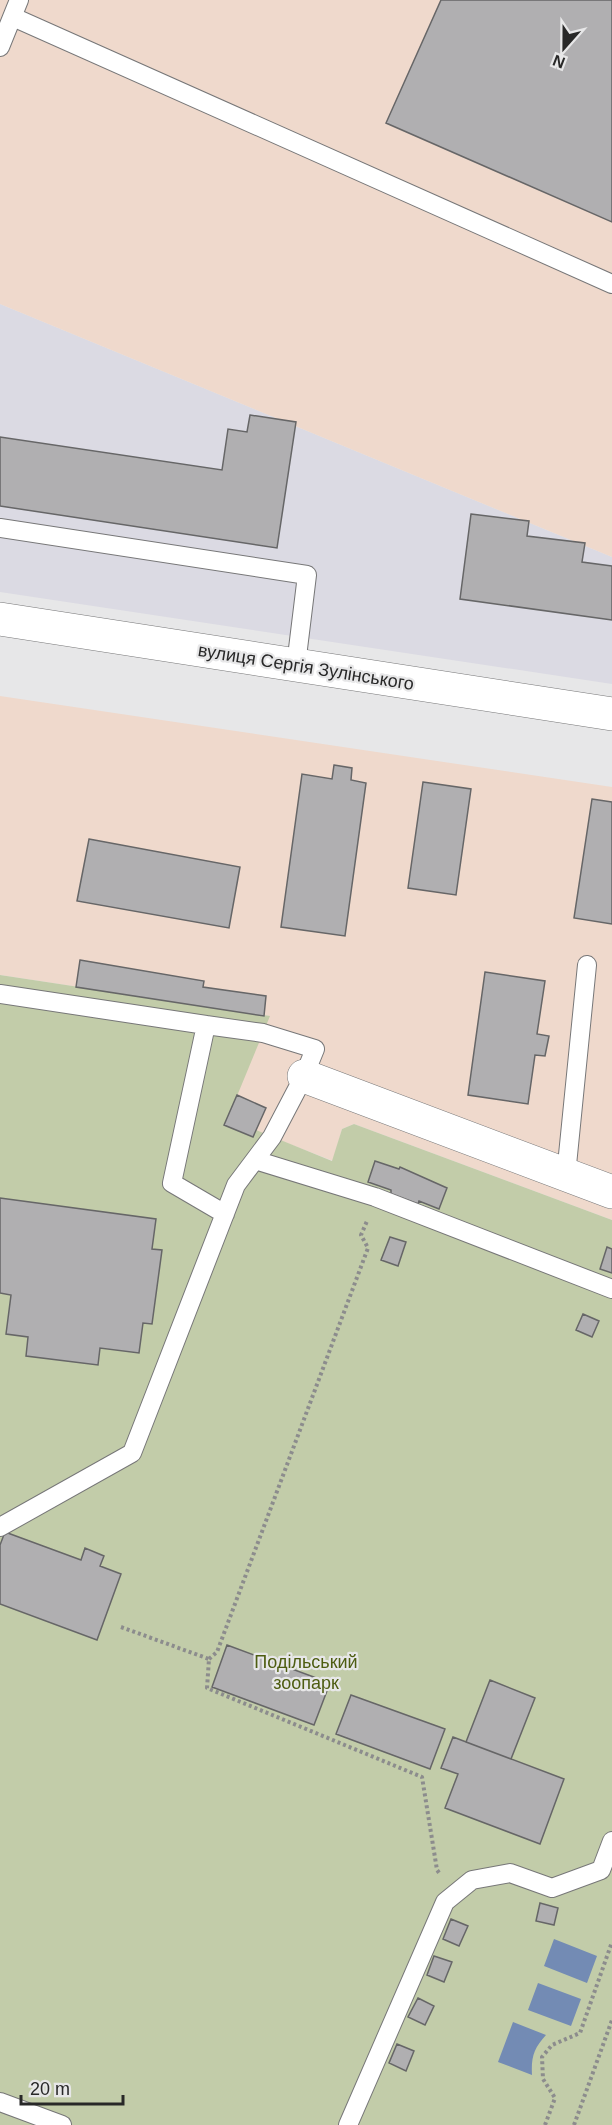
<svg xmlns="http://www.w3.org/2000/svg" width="612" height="2125" font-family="Arial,sans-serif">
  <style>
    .built { fill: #dbdae3 }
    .industrial { fill: #efd9cc }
    .green { fill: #c2cca9 }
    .water { fill: #738bb4 }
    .building { fill: #b0afb1; stroke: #666667; stroke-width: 1.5 }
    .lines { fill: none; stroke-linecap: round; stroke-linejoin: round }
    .service-casing { stroke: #777778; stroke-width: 20 }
    .minor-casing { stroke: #777778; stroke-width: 34 }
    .tertiary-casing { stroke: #777778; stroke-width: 34 }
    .path { stroke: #8c8c8d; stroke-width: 4; stroke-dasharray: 3 3; stroke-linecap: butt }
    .service { stroke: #fff; stroke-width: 18 }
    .minor { stroke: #fff; stroke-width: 33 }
    .tertiary { stroke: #fff; stroke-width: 33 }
    .labels { text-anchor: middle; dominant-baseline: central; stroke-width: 4.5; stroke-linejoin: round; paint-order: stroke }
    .street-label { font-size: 18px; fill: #282828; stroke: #e7e7e8 }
    .park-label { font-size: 18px; fill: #4e5d12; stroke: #e7e7e8 }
  </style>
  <rect width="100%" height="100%" fill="#e7e7e8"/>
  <path class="built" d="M0,304l612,253v127l-612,-92z"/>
  <path class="industrial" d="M0,0h612v557l-612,-253z
    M0,696l612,91v433l-258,-96 -12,5 -9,32 -77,-30 -3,6 -29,-12 45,-109 -269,-41z"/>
  <path class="green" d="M0,975l270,41 -45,109 28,12 3,-7 76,31 10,-32 12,-5 258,96v905h-612z"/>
  <path class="water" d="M554,1939l43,17 -10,27 -43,-17z
    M538,1983l43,16 -10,27 -43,-16z
    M513,2022l33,13c-12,13 -15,22 -14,40l-34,-13z"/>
  <path class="building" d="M441,0h171v222l-226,-99z
    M250,415l46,7 -19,126 -277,-42v-69l222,33 6,-41 19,3z
    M471,514l58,7 -2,15 58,7 -3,19 30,4v54l-152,-21z
    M334,765l18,3 -1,12 15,3 -21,153 -64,-9 21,-153 30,5z
    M423,782l48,7 -15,106 -48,-7z
    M592,799l20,3v122l-38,-6z
    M89,839l151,28 -11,61 -152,-27z
    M80,960l124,21 -1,6 63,9 -2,20 -188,-29z
    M485,972l60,9 -8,53 12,2 -4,20 -10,-1 -7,49 -60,-9z
    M237,1095l29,13 -13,29 -29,-12z
    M375,1161l24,8 1,-2 47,21 -8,21 -20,-8 -1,3 -27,-10v-4l-23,-8z
    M0,1198l156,21 -4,30 10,1 -10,74 -9,-1 -4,30 -39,-5 -2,17 -72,-9 2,-19 -22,-3 5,-39 -11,-2z
    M390,1237l16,5 -8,24 -17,-6z
    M607,1247l5,2v24l-12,-4z
    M583,1314l16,7 -7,16 -16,-7z
    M5,1532l76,28 4,-12 19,8 -4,10 21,8 -24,66 -97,-36v-59z
    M227,1645l103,38 -16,42 -102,-38z
    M490,1680l45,18 -24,61 -45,-17z
    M351,1695l94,34 -15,40 -94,-35z
    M453,1737l111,42 -24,65 -95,-36 13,-34 -17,-6z
    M540,1903l18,5 -4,17 -18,-4z
    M451,1919l17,7 -9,20 -16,-7z
    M434,1956l18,6 -8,20 -17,-7z
    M418,1998l16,8 -9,19 -17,-8z
    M397,2044l17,7 -8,20 -17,-8z"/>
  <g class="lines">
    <g class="service-casing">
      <path id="service" d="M13,17l599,267
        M0,47l19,-47
        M0,528l307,47 -11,90
        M0,994l206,31 -34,158 53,31
        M255,1160l120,37 237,92
        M566,1175l21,-210
        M0,1527l132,-74 104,-268 36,-48 32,-61 11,-27 -52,-16 -57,-8
        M0,2102l62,23
        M348,2125l97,-223 27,-22 38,-7 42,15 49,-18 11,-29"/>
    </g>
    <g class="minor-casing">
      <path id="minor" d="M304,1076l308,116"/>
    </g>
    <g class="tertiary-casing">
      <path id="tertiary" d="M0,619l612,95"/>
    </g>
    <path class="path" d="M121,1627l88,32 -2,29 215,89 15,93 3,4
      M209,1659l8,-7 151,-404 -7,-13 6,-14
      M545,2125l10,-27 -12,-19 -1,-22 10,-12 28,-12 32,-91
      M574,2125l38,-105"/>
    <use href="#service" class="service"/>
    <use href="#minor" class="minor"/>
    <use href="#tertiary" class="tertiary"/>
  </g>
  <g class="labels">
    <g class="street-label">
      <text transform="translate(306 667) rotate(9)">вулиця Сергія Зулінського</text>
    </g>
    <g class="park-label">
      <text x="306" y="1662">Подільський<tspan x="306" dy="21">зоопарк</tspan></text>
    </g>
  </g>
  <g transform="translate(564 48) rotate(201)" stroke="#e7e7e8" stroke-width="4.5" paint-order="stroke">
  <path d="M0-4.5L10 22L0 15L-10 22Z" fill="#282828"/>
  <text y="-9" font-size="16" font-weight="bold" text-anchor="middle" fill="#282828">N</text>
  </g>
  <path d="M21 2095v9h102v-9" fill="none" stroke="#282828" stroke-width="3"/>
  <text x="30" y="2095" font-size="18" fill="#282828" stroke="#e7e7e8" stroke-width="4.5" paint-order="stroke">20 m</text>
</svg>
